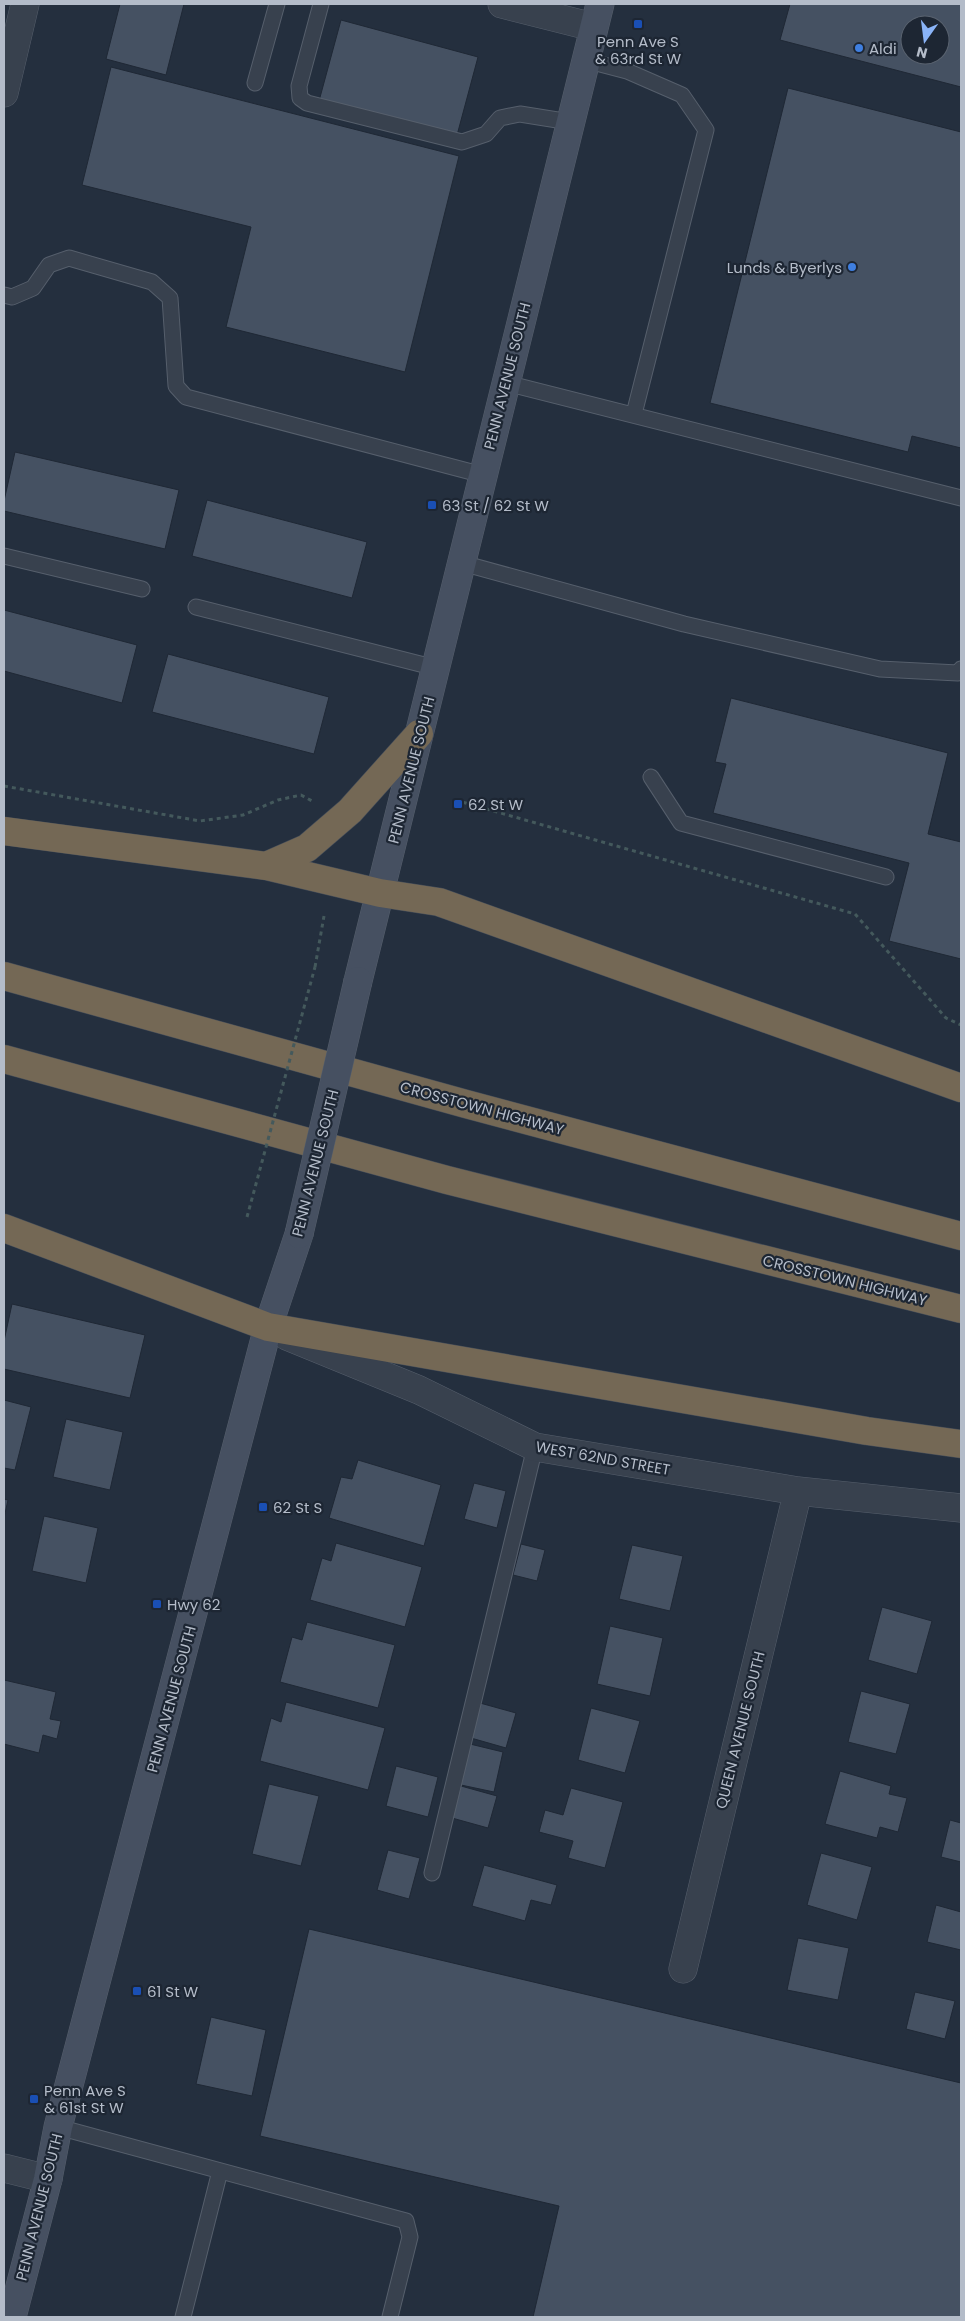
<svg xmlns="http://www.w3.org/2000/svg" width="965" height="2321" font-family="Poppins,sans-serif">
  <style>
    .building { fill: #455162; stroke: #1f2835; fill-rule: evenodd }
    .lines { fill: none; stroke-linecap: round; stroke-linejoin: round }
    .lane-casing { stroke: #565f6c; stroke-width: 17 }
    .street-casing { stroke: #565f6c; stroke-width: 29 }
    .secondary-casing { stroke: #565f6c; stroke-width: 29 }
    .highway-casing { stroke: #434c59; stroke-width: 29 }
    .path { stroke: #44595c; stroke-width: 3; stroke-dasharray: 4 4; stroke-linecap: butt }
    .lane { stroke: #38414e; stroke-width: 15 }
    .street { stroke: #38414e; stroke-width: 28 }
    .secondary { stroke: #465061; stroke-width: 28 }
    .highway { stroke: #746855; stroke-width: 28 }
    .secondary-bridge-casing { stroke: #565f6c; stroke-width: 29; stroke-linecap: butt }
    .path-bridge { stroke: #44595c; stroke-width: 3; stroke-dasharray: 4 4; stroke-linecap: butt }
    .secondary-bridge { stroke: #465061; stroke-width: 28 }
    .transit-dot { fill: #1a4fb4; stroke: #1d2633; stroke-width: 2 }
    .shop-dot { fill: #3f7fe0; stroke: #1d2633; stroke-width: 2 }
    .labels { text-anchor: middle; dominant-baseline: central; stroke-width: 4.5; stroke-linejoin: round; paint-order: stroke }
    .poi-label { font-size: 15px; fill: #b4bcc9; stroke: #1d2633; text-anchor: start }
    .street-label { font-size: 15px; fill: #b4bcc9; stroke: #1d2633 }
  </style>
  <rect width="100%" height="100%" fill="#242f3e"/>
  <path class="building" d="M120,4h64l-18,71 -60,-16z
    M790,4h171v83l-181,-47zM910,25h30v30h-30z
    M341,20l137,37 -22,82 -137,-38z
    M111,67l348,89 -54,216 -179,-45 25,-100 -169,-42z
    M788,88l173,44v316l-49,-12 -4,16 -198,-49z
    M15,452l164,38 -14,59 -161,-38v-10z
    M207,500l160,42 -15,56 -160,-42z
    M4,610l133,35 -15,58 -118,-32z
    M168,654l161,43 -15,57 -162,-42z
    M731,698l217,55 -20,81 33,8v117l-72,-18 20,-78 -196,-50 13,-49 -11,-2z
    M12,1304l133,31 -15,63 -126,-29v-28z
    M4,1400l27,7 -16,63 -11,-2z
    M66,1419l57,13 -13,58 -57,-13z
    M358,1460l83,25 -17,61 -95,-28 12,-41 11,2z
    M474,1483l32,8 -9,37 -33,-9z
    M4,1499l4,1 -4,18z
    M44,1516l54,12 -12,55 -54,-12z
    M336,1543l86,24 -17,60 -95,-27 12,-42 9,3z
    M521,1544l24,6 -8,31 -24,-6z
    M632,1545l51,11 -13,55 -51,-12z
    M882,1607l50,14 -15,53 -49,-14z
    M307,1622l88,23 -17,63 -98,-26 12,-45 10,3z
    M610,1626l53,12 -13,58 -53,-12z
    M4,1680l52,12 -6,27 11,2 -4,18 -14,-4 -4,18 -35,-9z
    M861,1691l49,13 -14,50 -48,-12z
    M286,1702l99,26 -17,62 -108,-29 11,-43 10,4z
    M480,1703l36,10 -10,35 -35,-10z
    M591,1708l49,13 -15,52 -47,-13z
    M470,1744l33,8 -9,40 -33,-7z
    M396,1766l42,11 -10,40 -42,-11z
    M840,1771l51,15 -2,8 18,4 -9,34 -18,-5 -3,11 -52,-14z
    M269,1784l50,12 -18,70 -49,-12z
    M461,1786l36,10 -9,32 -36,-10z
    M571,1788l52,14 -18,66 -37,-10 5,-17 -34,-9 6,-22 18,5z
    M950,1820l11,3v39l-20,-5z
    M388,1850l32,8 -11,41 -32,-9z
    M821,1853l51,14 -15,53 -50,-15z
    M484,1865l73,20 -6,20 -20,-5 -6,21 -53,-15z
    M936,1905l25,7v38l-34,-8z
    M309,1929l652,154v234h-428l26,-111 -299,-70z
    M798,1938l51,10 -11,52 -51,-10z
    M915,1992l40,9 -10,38 -39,-10z
    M211,2017l55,13 -14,66 -56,-12z"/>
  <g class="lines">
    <g class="lane-casing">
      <path id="lane" d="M321,4l-22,82 1,12 7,5 155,39 24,-8 14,-16 20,-4 50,8
        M585,60l42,11 55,24 24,35 -72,284
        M255,83l22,-79
        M4,295l8,2 21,-9 16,-23 20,-7 83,24 18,16 6,88 10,11 297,78
        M506,383l455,115
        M4,556l138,33
        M462,563l222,61 196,45 78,4 3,-4
        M196,607l240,61
        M651,777l30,46 205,54
        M432,1873l103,-426
        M58,2127l348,94 4,16 -20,80
        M183,2317l37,-146"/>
    </g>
    <g class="street-casing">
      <path id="street" d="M502,4l91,23
        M4,93l21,-89
        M287,1336l132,54 116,57 263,44 163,17
        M683,1969l115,-478
        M4,2168l44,11"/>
    </g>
    <g class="secondary-casing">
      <path id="secondary" d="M358,981l242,-977
        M12,2317l36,-138 10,-52 210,-800 31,-93"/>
    </g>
    <g class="highway-casing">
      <path id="highway" d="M4,831l262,35 114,27 59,9 522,186
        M266,866l41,-18 43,-37 69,-77
        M4,976l462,128 495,132
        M4,1059l443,121 514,129
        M4,1228l264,99 599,104 94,13"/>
    </g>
    <path class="path" d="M4,786l196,35 43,-6 35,-15 23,-5 11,6
      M455,800l400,114 91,104 15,7
      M315,967l9,-51"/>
    <use href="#lane" class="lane"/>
    <use href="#street" class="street"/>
    <use href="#secondary" class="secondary"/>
    <use href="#highway" class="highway"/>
    <g class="secondary-bridge-casing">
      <path id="secondary-bridge" d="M299,1234l59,-253"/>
    </g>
    <path class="path-bridge" d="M247,1217l68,-250"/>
    <use href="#secondary-bridge" class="secondary-bridge"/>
  </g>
  <g class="transit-dot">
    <rect x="633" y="19" width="10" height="10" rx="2.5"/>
    <rect x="427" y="500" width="10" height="10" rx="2.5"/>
    <rect x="453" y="799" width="10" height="10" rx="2.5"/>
    <rect x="258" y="1502" width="10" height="10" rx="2.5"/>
    <rect x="152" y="1599" width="10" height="10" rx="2.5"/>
    <rect x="132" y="1986" width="10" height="10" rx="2.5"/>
    <rect x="29" y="2094" width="10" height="10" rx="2.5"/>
  </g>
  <g class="shop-dot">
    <circle cx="859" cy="48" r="5"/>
    <circle cx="852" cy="267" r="5"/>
  </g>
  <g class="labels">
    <g class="poi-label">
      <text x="638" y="41" text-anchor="middle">Penn Ave S<tspan x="638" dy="17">&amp; 63rd St W</tspan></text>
      <text x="869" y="48">Aldi</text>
      <text x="842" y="267" text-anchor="end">Lunds &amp; Byerlys</text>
      <text x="442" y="505">63 St / 62 St W</text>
      <text x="468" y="804">62 St W</text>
      <text x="273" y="1507">62 St S</text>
      <text x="167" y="1604">Hwy 62</text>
      <text x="147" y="1991">61 St W</text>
      <text x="44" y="2090">Penn Ave S<tspan x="44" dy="17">&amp; 61st St W</tspan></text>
    </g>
    <g class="street-label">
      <text transform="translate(507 376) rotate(-76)">PENN AVENUE SOUTH</text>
      <text transform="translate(411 770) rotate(-76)">PENN AVENUE SOUTH</text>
      <text transform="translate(482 1108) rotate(15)">CROSSTOWN HIGHWAY</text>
      <text transform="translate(315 1163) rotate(-76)">PENN AVENUE SOUTH</text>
      <text transform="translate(845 1280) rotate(14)">CROSSTOWN HIGHWAY</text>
      <text transform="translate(603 1458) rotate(10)">WEST 62ND STREET</text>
      <text transform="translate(171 1699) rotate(-75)">PENN AVENUE SOUTH</text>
      <text transform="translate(740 1730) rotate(-76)">QUEEN AVENUE SOUTH</text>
      <text transform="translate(39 2207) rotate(-76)">PENN AVENUE SOUTH</text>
    </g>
  </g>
  <rect width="965" height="2321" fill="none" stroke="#b4bcc9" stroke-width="10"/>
  <g transform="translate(925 40) rotate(194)"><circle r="24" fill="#1d2633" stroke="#59626f"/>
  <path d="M0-4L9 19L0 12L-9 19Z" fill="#8ab4f8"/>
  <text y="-8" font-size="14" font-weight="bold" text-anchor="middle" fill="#b4bcc9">N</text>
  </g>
</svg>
